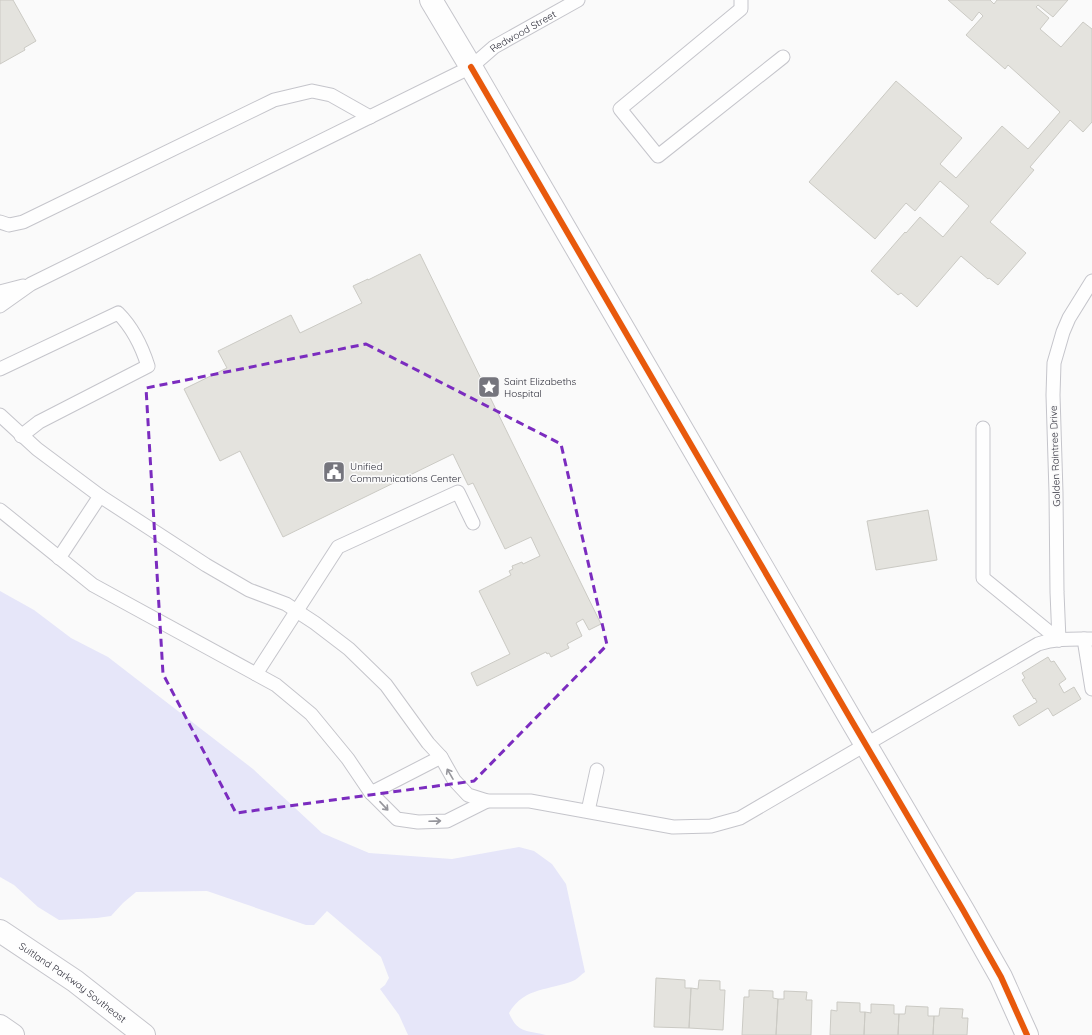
<svg xmlns="http://www.w3.org/2000/svg" width="1092" height="1035" font-family="Quicksand,sans-serif">
  <style>
    .green { fill: #e6e6f9 }
    .building { fill: #e4e3de; stroke: #cbcac4 }
    .lines { fill: none; stroke-linecap: round; stroke-linejoin: round }
    .service-casing { stroke: #c5c5cb; stroke-width: 15 }
    .secondary-casing { stroke: #c5c5cb; stroke-width: 24 }
    .trunk-casing { stroke: #c5c5cb; stroke-width: 24 }
    .service { stroke: #fefefe; stroke-width: 13 }
    .secondary { stroke: #fefefe; stroke-width: 22 }
    .trunk { stroke: #fefefe; stroke-width: 22 }
    .cycleway-casing { stroke: #fafafa; stroke-width: 8 }
    .cycleway { stroke: #e8590c; stroke-width: 6 }
    .oneway { stroke: #96969c }
    .marked { fill: none; stroke: #7b2cbf; stroke-width: 3; stroke-dasharray: 8 5; stroke-linejoin: round }
    .labels { text-anchor: middle; dominant-baseline: central; stroke-width: 3.5; stroke-linejoin: round; paint-order: stroke }
    .street-label { font-size: 10px; fill: #2e2e3a; stroke: #fafafa }
    .poi-label { font-size: 10px; fill: #2e2e3a; stroke: #fafafa; text-anchor: start }
  </style>
  <rect width="100%" height="100%" fill="#fafafa"/>
  <path class="green" d="M0,591l34,19 37,28 37,19 145,112 69,64 47,20 83,6 67,-12 15,4 18,13 14,20 19,88c-3,2 -7,6 -10,8 -25,11 -50,6 -66,33 9,21 18,17 37,22h-138l-9,-20 -19,-26 5,-4 4,-7 -8,-21 -54,-46 -13,14h-8l-99,-34 -71,1 -13,11 -12,13 -14,2 -38,2 -21,-13 -24,-22 -14,-8z"/>
  <path class="building" d="M0,0h13l23,41 -12,7 1,2 -25,14z
    M948,0h42l4,4 3,-4h71l-15,17 -15,-12 -2,2 13,11 -9,11 21,18 22,-25 9,7v93l-9,10 -13,-12 -40,47 4,3 -44,52 36,31 -28,32 -9,-7 -1,1 -27,-23 -44,51 -16,-14 -3,2 -27,-24 34,-39 1,1 14,-16 23,20 26,-31 -29,-25 -25,30 -9,-8 -31,36 -66,-57 87,-101 66,57 -22,26 16,14 46,-52 26,23 32,-37 -52,-47 -3,4 -39,-34 17,-19 -4,-4 -7,9z
    M420,254l181,370 -12,6 -6,-11 -7,4 6,13 -15,8 2,4 -18,9 -2,-4 -2,1 -1,-2 -69,34 -6,-13 39,-19 -31,-63 32,-16 -2,-4 4,-2 -1,-3 10,-4 1,2 17,-8 -9,-19 -26,12 -32,-66 -5,2 -15,-31 -170,83 -43,-86 -20,10 -36,-72 43,-21 -9,-17 73,-36 9,18 62,-30 -9,-17 15,-7v1z
    M928,510l9,50 -61,10 -9,-49z
    M1048,657l3,5 3,-1 12,18 -7,5 5,9 10,-6 7,12 -28,17 -5,-8 -29,18 -6,-10 24,-14 -2,-4 -1,1 -12,-19 3,-2 -3,-5z
    M656,978l29,2v8h6l-2,40 -35,-1z
    M699,980l21,1v9h5l-2,40 -34,-2 2,-40 7,1z
    M749,990l24,1v7l5,1 -2,36h-34l2,-38h5z
    M784,991l23,1 -1,8h6l-1,35h-35l2,-36h6z
    M837,1002l23,1v9h5l-1,23h-34l1,-25 6,1z
    M871,1004l23,1v9h5l-1,21h-34l1,-23 6,1z
    M906,1006l22,1v9h6l-1,19h-35l1,-21h6z
    M940,1008l23,1 -1,9h6l-1,17h-34l1,-19h5z"/>
  <g class="lines">
    <g class="service-casing">
      <g id="service">
        <path d="M741,0v9l-121,100 38,47 125,-99"/>
        <path d="M0,222l9,3 14,-3 251,-122 38,-9 19,4 39,22"/>
        <path d="M0,292l23,-6"/>
        <path id="s1" d="M0,306l31,-22 440,-217 23,-20 84,-47"/>
        <path d="M0,369l118,-56c14,14 24,34 30,53l-109,56 -18,14"/>
        <path d="M0,415l37,34 63,47 106,69 43,25 37,14 29,19 34,26 37,36 42,58 13,14 -70,36 -23,-34 -37,-45 -35,-29 -183,-100 -93,-75"/>
        <path d="M983,428v150l76,62"/>
        <path d="M59,558l41,-62"/>
        <path d="M1084,639l8,50"/>
        <path d="M1059,640l-2,-48 -1,-99 -3,-98 1,-32 9,-31 6,-14 23,-37"/>
        <path d="M256,674l82,-127 120,-55 15,31"/>
        <path d="M441,757l13,23 14,15 19,6h43l143,26 38,-1 29,-8 298,-174c18,-6 35,-5 54,-5"/>
        <path d="M371,793l26,26 21,3 29,-1 40,-20"/>
        <path d="M588,811l9,-41"/>
      </g>
    </g>
    <g class="secondary-casing">
      <path id="secondary" d="M431,0l40,67 382,656 110,187 38,67 26,58"/>
    </g>
    <g class="trunk-casing">
      <g id="trunk">
        <path id="s2" d="M0,931l75,50 69,54"/>
        <path d="M0,1026l13,9"/>
      </g>
    </g>
    <use href="#service" class="service"/>
    <use href="#secondary" class="secondary"/>
    <use href="#trunk" class="trunk"/>
    <g class="cycleway-casing">
      <path id="cycleway" d="M471,67l382,656 110,187 38,67 26,58"/>
    </g>
    <use href="#cycleway" class="cycleway"/>
  </g>
  <defs><path id="oneway-shaft" d="M-6 0H5M1.5-3L5.5 0L1.5 3" fill="none" stroke-width="1.6" stroke-linecap="round" stroke-linejoin="round"/></defs>
  <g class="oneway">
    <use href="#oneway-shaft" transform="translate(450 774) rotate(-120)"/>
    <use href="#oneway-shaft" transform="translate(384 806) rotate(47)"/>
    <use href="#oneway-shaft" transform="translate(435 821) rotate(-2)"/>
  </g>
  <path class="marked" d="M366,344l195,100 46,201 -133,136 -238,32 -73,-139 -17,-286z"/>
  <defs>
    <g id="sight-square" transform="scale(1.15)"><rect x="-9" y="-9" width="18" height="18" rx="4" fill="#75757d" stroke="#fafafa"/><path d="M0-6L1.8-2.2L6-1.7L2.9 1.2L3.7 5.4L0 3.3L-3.7 5.4L-2.9 1.2L-6-1.7L-1.8-2.2Z" fill="#fff"/></g>
    <g id="civic-square" transform="scale(1.15)"><rect x="-9" y="-9" width="18" height="18" rx="4" fill="#75757d" stroke="#fafafa"/><path d="M-.6-6.5H3V-4.5H.6V-3L4-1V1h2V6H-6V1h2V-1L-.6-3ZM-1.2 2.5V6h2.4V2.5Z" fill="#fff"/></g>
  </defs>
  <g fill-rule="evenodd">
    <use href="#sight-square" x="489" y="387"/>
    <use href="#civic-square" x="334" y="472"/>
  </g>
  <g class="labels">
    <g class="street-label">
      <text stroke="none"><textPath href="#s1" startOffset="592">Redwood Street</textPath></text>
      <text transform="translate(1055 456) rotate(-92)">Golden Raintree Drive</text>
      <text stroke="none"><textPath href="#s2" startOffset="89">Suitland Parkway Southeast</textPath></text>
    </g>
    <g class="poi-label">
      <text x="504" y="381">Saint Elizabeths<tspan x="504" dy="12">Hospital</tspan></text>
      <text x="350" y="466">Unified<tspan x="350" dy="12">Communications Center</tspan></text>
    </g>
  </g>
</svg>
